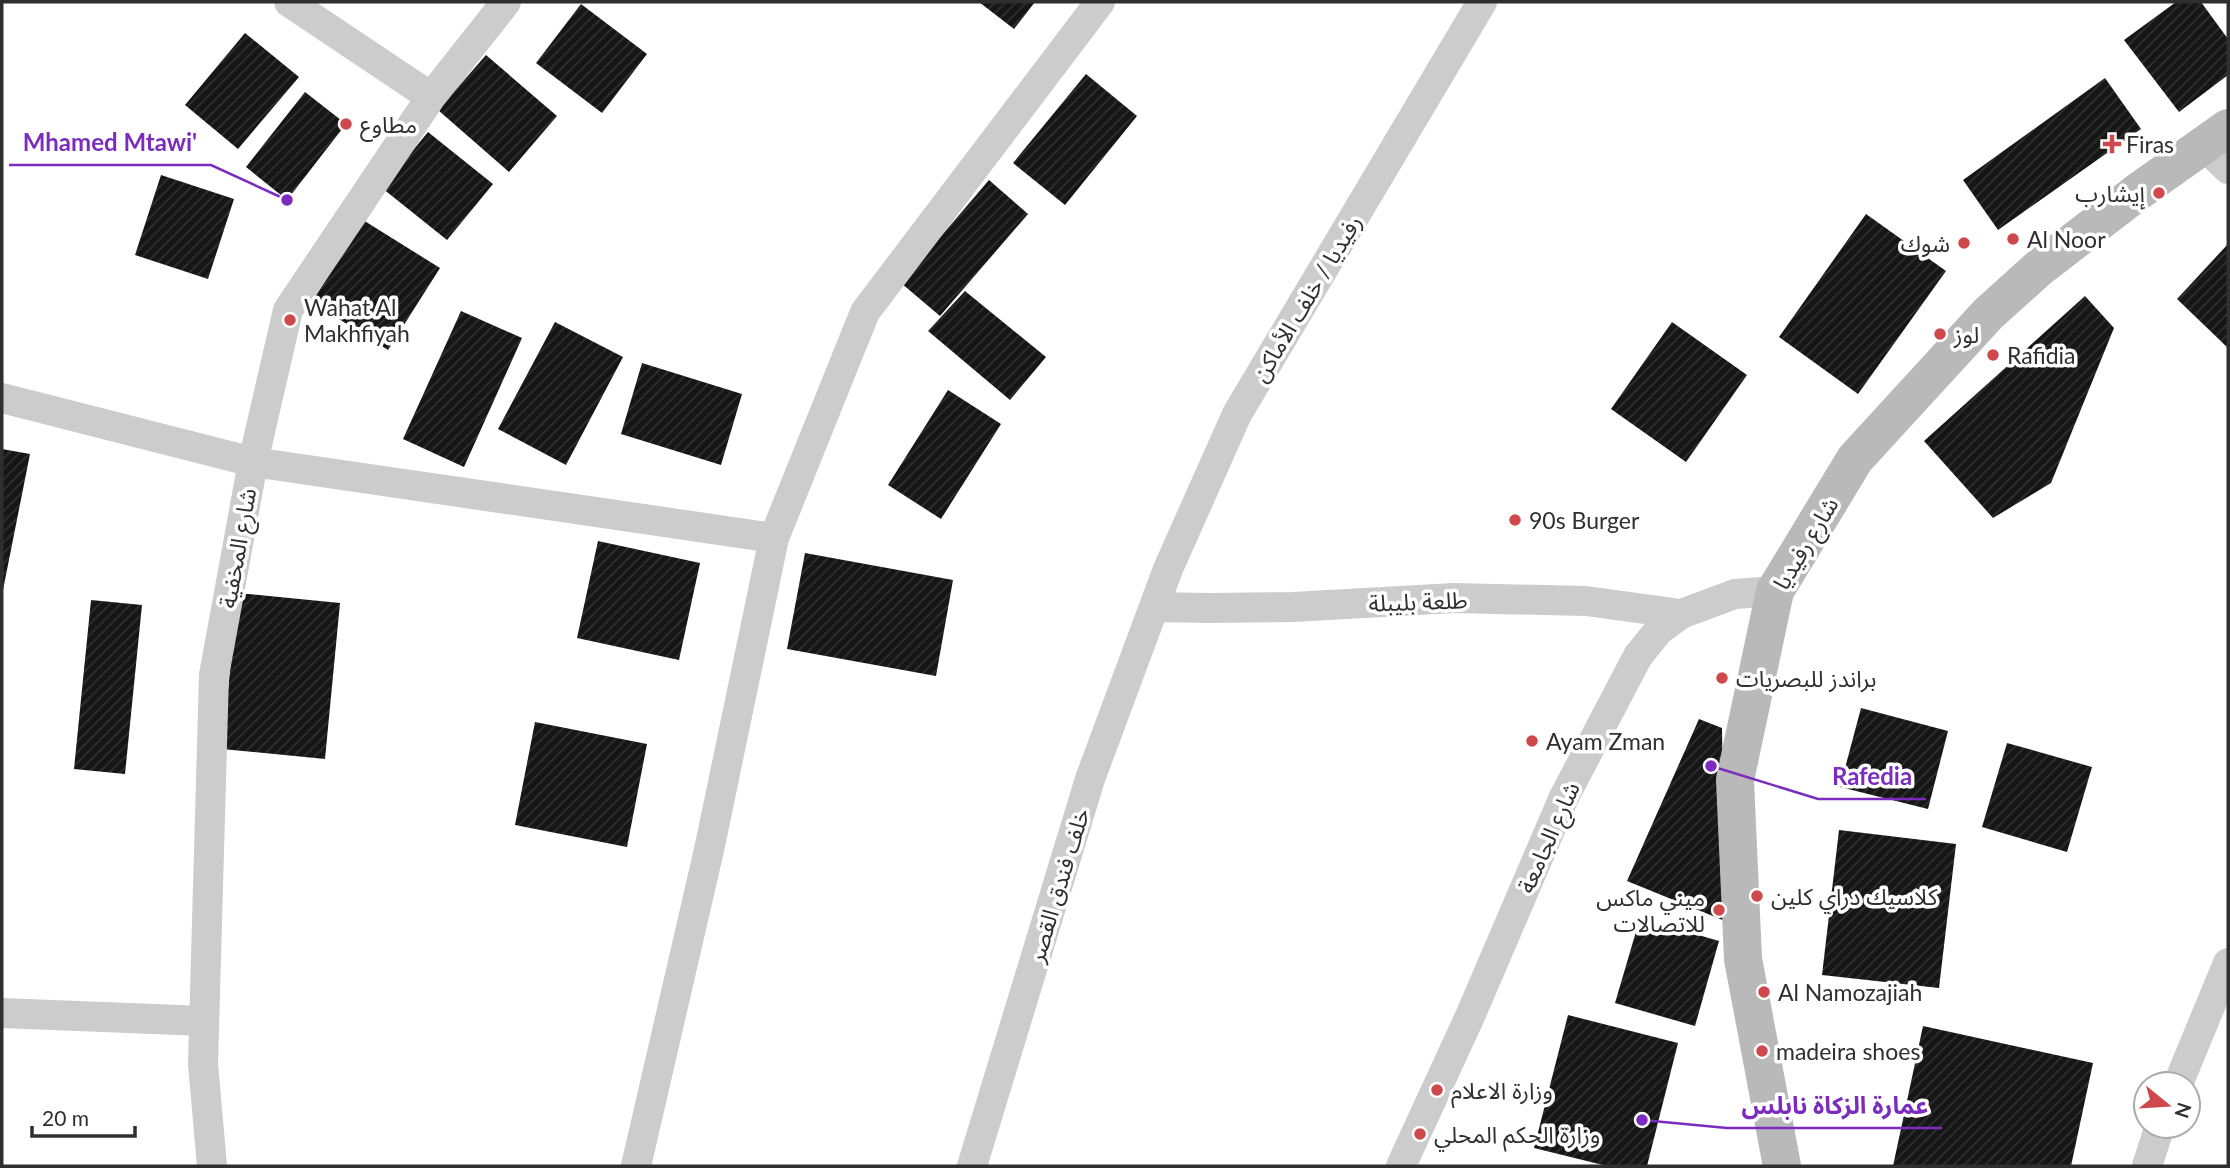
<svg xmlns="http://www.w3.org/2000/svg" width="2230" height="1168" font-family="Lato,'Noto Sans Arabic',sans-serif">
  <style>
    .building { fill: url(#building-hatch) }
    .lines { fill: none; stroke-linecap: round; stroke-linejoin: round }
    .minor { stroke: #ccc; stroke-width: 30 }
    .secondary { stroke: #b9b9b9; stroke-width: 38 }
    .poi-dot { fill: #cf484b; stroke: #fff; stroke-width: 2.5 }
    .labels { text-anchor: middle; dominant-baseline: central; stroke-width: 7; stroke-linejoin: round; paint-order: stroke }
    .poi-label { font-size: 23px; fill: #2f2f2f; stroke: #fff; text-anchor: start }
    .street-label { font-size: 23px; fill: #2f2f2f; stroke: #fff }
    .leader { fill: none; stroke: #7b2cbf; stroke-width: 2.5 }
    .callout-dot { fill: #7b2cbf; stroke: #fff; stroke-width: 2.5 }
    .callout-label { font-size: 24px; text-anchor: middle; font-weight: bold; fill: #7b2cbf; stroke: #fff; stroke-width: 7; stroke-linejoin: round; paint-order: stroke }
  </style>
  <defs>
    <pattern id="building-hatch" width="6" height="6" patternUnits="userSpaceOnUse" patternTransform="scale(1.75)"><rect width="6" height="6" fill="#161616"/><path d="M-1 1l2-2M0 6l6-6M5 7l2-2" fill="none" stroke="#303030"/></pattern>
  </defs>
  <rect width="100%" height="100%" fill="#fff"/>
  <path class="building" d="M979,2h56l-21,27z
    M2176,2h25l27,37v36l-49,37 -55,-72z
    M581,4l66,50 -45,59 -66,-50z
    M245,33l54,44 -61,72 -53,-44z
    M486,55l71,61 -48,56 -71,-62z
    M1086,74l51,42 -72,89 -52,-42z
    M2105,78l36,51 -143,101 -35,-50z
    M305,92l41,32 -59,76 -41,-33z
    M428,132l65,52 -46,56 -65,-52z
    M161,175l73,24 -26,80 -73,-24z
    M989,180l39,34 -88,102 -39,-33z
    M1866,214l80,57 -88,123 -79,-57z
    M363,220l77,48 -52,82 -76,-48z
    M2228,244v104l-51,-49z
    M965,291l81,66 -36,43 -82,-69z
    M2085,296l29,32 -63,155 -58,35 -69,-77z
    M461,311l61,27 -58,129 -61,-28z
    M555,322l68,35 -57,108 -68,-36z
    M1672,322l75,53 -61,87 -75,-53z
    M642,363l100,31 -21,71 -100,-31z
    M948,390l53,34 -60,95 -53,-34z
    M2,449l28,5 -27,136h-1z
    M598,541l102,22 -21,97 -102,-22z
    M805,553l148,27 -17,96 -149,-27z
    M238,593l102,10 -15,156 -103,-10z
    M91,600l51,5 -17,169 -51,-5z
    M1861,708l87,23 -20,78 -88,-22z
    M1699,719l23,9 3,193 -98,-40z
    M535,722l112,22 -20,103 -112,-22z
    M2007,743l85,24 -25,85 -85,-25z
    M1839,830l117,14 -17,144 -117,-13z
    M1640,918l79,23 -24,85 -80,-23z
    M1568,1015l110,28 -31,123h-40l-73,-18z
    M1923,1026l170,37 -22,103h-178z"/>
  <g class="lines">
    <path class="minor" d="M289,2l142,95
      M2204,146l24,23
      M2,398l251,64 521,76
      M1154,607l55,1 84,-1 161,-9 132,3 95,13
      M2,1013l202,8
      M2178,1084l50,-121
      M212,1166l-9,-102 11,-389 39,-213 35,-152 143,-213 75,-95
      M636,1166l73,-316 65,-312 91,-226 235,-310
      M972,1166l118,-387 78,-210 69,-155 245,-412
      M1401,1166l70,-152 93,-217 74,-141 21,-26 22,-16 54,-20 40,-3
      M2147,1166l13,-40"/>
    <path class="secondary" d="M1782,1166l-39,-207 -8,-179 40,-189 80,-132 133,-145 51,-46 100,-77 89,-63"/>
  </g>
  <g class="poi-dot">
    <circle cx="346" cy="124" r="7"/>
    <path d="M2108.5 133.5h7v7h7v7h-7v7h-7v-7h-7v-7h7z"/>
    <circle cx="2159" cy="193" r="7"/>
    <circle cx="2013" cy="239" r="7"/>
    <circle cx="1964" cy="243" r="7"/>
    <circle cx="290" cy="320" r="7"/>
    <circle cx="1940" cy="334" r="7"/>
    <circle cx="1993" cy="355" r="7"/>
    <circle cx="1515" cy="520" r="7"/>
    <circle cx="1722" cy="678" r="7"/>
    <circle cx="1532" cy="741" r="7"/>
    <circle cx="1757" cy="896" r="7"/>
    <circle cx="1719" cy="910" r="7"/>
    <circle cx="1764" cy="992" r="7"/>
    <circle cx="1762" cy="1051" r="7"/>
    <circle cx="1437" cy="1090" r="7"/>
    <circle cx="1420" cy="1134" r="7"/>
  </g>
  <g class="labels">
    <g class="poi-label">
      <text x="360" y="124">مطاوع</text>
      <text x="2126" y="144">Firas</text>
      <text x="2145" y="193" text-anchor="end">إيشارب</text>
      <text x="2027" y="239">Al Noor</text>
      <text x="1950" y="243" text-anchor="end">شوك</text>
      <text x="304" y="307">Wahat Al<tspan x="304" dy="26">Makhfiyah</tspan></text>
      <text x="1954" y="334">لوز</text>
      <text x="2007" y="355">Rafidia</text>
      <text x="1529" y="520">90s Burger</text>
      <text x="1736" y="678">براندز للبصريات</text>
      <text x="1546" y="741">Ayam Zman</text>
      <text x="1771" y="896">كلاسيك دراي كلين</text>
      <text x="1705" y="897" text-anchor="end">ميني ماكس<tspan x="1705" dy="26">للاتصالات</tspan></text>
      <text x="1778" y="992">Al Namozajiah</text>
      <text x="1776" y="1051">madeira shoes</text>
      <text x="1451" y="1090">وزارة الاعلام</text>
      <text x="1434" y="1134">وزارة الحكم المحلي</text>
    </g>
    <g class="street-label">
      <text transform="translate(1306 298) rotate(-59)">رفيديا / خلف الأماكن</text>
      <text transform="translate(1805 543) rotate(-59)">شارع رفيديا</text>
      <text transform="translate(237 548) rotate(-80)">شارع المخفية</text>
      <text transform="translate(1418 601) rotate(-2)">طلعة بليبلة</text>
      <text transform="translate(1548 837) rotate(-66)">شارع الجامعة</text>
      <text transform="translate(1058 885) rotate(-73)">خلف فندق القصر</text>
    </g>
  </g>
  <path class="leader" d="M287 200L211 165H9M1711 766L1818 799H1926M1642 1120L1727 1128H1942"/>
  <g class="callout-dot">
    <circle cx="287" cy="200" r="7"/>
    <circle cx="1711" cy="766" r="7"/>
    <circle cx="1642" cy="1120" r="7"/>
  </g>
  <g class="callout-label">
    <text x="110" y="151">Mhamed Mtawi'</text>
    <text x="1872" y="785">Rafedia</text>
    <text x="1835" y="1114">عمارة الزكاة نابلس</text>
  </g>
  <rect width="2230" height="1168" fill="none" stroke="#2f2f2f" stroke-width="7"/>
  <g transform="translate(2167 1105) rotate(108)"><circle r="33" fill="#ffffff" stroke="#acacac" stroke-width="2"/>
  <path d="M0-5L12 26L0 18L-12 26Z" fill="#cf484b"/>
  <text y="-10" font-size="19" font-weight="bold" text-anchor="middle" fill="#2f2f2f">N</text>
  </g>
  <path d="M32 1126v10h103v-10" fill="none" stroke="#2f2f2f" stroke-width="3.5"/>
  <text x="42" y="1126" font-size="21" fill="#2f2f2f" stroke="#ffffff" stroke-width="5" paint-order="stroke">20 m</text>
</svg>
